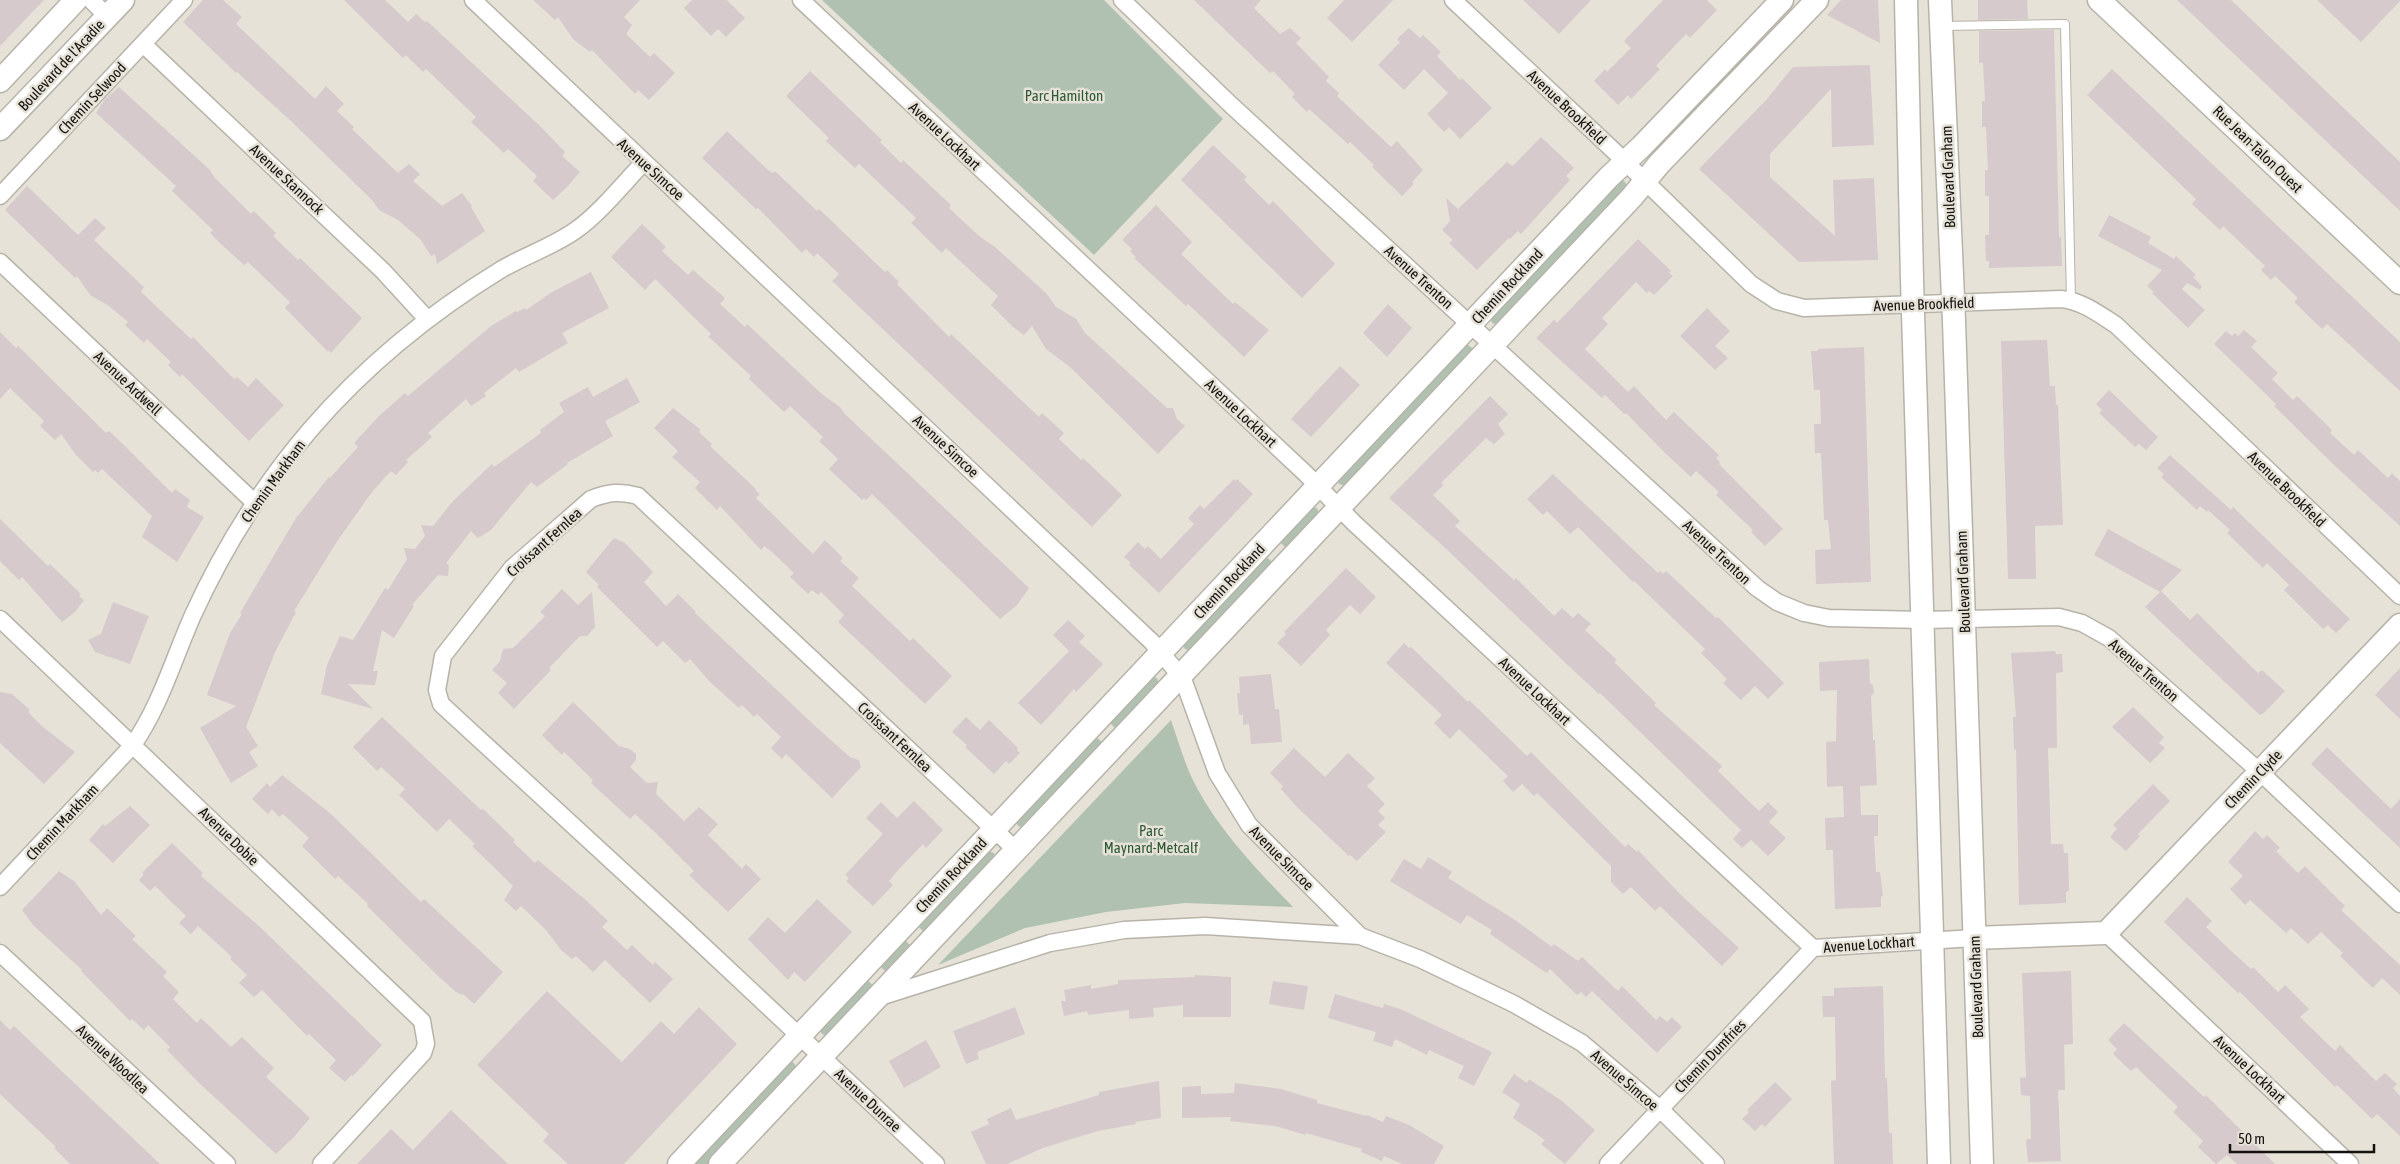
<svg xmlns="http://www.w3.org/2000/svg" width="2400" height="1164" font-family="'Asap Condensed',sans-serif">
  <style>
    .green { fill: #b0c1b2 }
    .building { fill: #d6cacd }
    .lines { fill: none; stroke-linecap: round; stroke-linejoin: round }
    .lane-casing { stroke: #b7b3a9; stroke-width: 10 }
    .street-casing { stroke: #b7b3a9; stroke-width: 19 }
    .secondary-casing { stroke: #b7b3a9; stroke-width: 25 }
    .lane { stroke: #fff; stroke-width: 8 }
    .street { stroke: #fff; stroke-width: 16 }
    .secondary { stroke: #fff; stroke-width: 22 }
    .labels { text-anchor: middle; dominant-baseline: central; stroke-width: 5; stroke-linejoin: round; paint-order: stroke }
    .street-label { font-size: 15px; fill: #14120f; stroke: #e6e2d8 }
    .park-label { font-size: 15px; fill: #2c5835; stroke: #e6e2d8 }
  </style>
  <rect width="100%" height="100%" fill="#e6e2d8"/>
  <path class="green" d="M822,0h282l119,119 -129,136z
    M1619,181h5l4,5 -130,139 -6,-2 -2,-5z
    M1467,344l6,5 -128,137 -6,-2 -1,-4 126,-135z
    M1311,507l6,1 2,6 -32,35 -8,-8z
    M1265,556l9,7 -83,88 -6,-2 -2,-4z
    M1153,677l4,1 2,6 -42,46 -8,-8z
    M1171,720c6,18 12,37 19,54 23,50 66,95 103,133l-108,-4 -79,9 -81,16 -87,37z
    M1095,736l9,8 -80,84 -6,-2 -2,-5z
    M988,851l6,2 1,4 -70,76 -8,-8z
    M904,939l8,8 -25,26 -8,-8z
    M866,979l9,8 -49,49 -4,-2 -2,-4z
    M790,1059l8,9 -90,96h-17z"/>
  <path class="building" d="M0,0h44l-44,46z
    M203,0h20l19,17 -6,7 79,75 11,-13 18,18 -7,7 17,16 -2,2 46,44 11,-9 11,10 -7,7 29,25 20,-13 10,13 -1,1 14,24 -48,33 -2,-10 -4,2 -11,-17 -22,-19 -19,-10 -7,-10 -80,-78 -55,-50 -1,1 -53,-51z
    M344,0h41l23,22 8,-8 9,8 2,-1 114,106 24,25 -3,4 18,16 -12,14 -15,14 -20,-19 4,-5 -29,-27 -4,4 -33,-31 5,-5 -50,-48 -3,3 -17,-17 -3,3z
    M533,0h107l-16,17 8,8 -6,9 24,23 4,-4 21,20 -26,27 -11,-10 -3,4 -43,-44 -2,2 -17,-13 -15,-22 -3,3z
    M692,0h35l18,18 -19,19 -8,-8 -7,7 -27,-28z
    M1194,0h67l-7,8 26,26 10,-6 11,10 -5,5 33,34 -3,4 13,12 -2,3 54,51 6,-6 26,29 -11,12 2,2 -12,12 -30,-29 2,-2 -24,-23 -2,2 -39,-35 -2,3 -15,-15 3,-3 -22,-23 -3,2z
    M1344,0h49l-41,42 -25,-24z
    M1523,0h68l-32,34z
    M1663,0h44l10,10 -27,28 -4,-4 -17,18 -13,14 4,3 -29,30 -3,-4 -10,10 -24,-24 11,-12 2,3 24,-24 -7,-7z
    M1841,0h37l2,43 -53,-28z
    M1978,0h49l1,19 -50,1z
    M2177,0h54l22,21 147,141v49z
    M2317,0h83v1l-39,41z
    M1409,28l11,10 3,-3 18,17 -4,4 23,24 2,-2 30,30 -32,31 -11,-12 -5,5 -17,-18 21,-21 -24,-24 -20,21 -26,-25 22,-23 -3,-3z
    M2054,30l5,207h2l1,29 -73,2v-7h-3l-1,-26h4v-39h-4v-26h3l-2,-43h-4v-26h3l-2,-38h-4v-32z
    M1870,65l4,80 -42,2 -1,-58 -61,65v23l65,59 -2,-56 41,-2 4,82 -79,2 -100,-93 67,-69 27,-33z
    M2112,69l288,273v49l-73,-67 -5,5 -28,-27 4,-4 -23,-22 -4,4 -10,-10 4,-4 -42,-40 -3,4 -28,-26 4,-5 -109,-104z
    M810,71l72,69 -2,2 21,21 2,-3 48,45 -2,3 30,28 16,11 51,46 10,14 20,12 9,14 82,75h6l4,11 8,7 -27,28 -88,-87 -24,-18 -14,-23 -8,9 -11,-8 -22,-22 7,-9 -52,-48 -4,5 -31,-30 5,-5 -57,-54 -4,4 -29,-27 3,-3 -43,-42z
    M119,87l91,83 4,7 37,37 3,-3 22,22 -3,3 25,24 2,-2 62,60 -31,35 -2,-3 -1,2 -43,-44 5,-6 -42,-40 -4,3 -22,-20 -12,-12 3,-3 -41,-39 4,-5 -80,-73 9,-14z
    M727,131l41,39 5,3 2,-2 42,40 2,-2 66,63 2,-2 12,12 -2,2 52,53 2,-3 88,83 3,-4 22,20 -5,6 22,21 2,-2 39,37 -30,32 -260,-246 7,-7 -22,-21 -3,4 -8,-8 -4,4 -44,-45 -2,1 -54,-51z
    M1541,137l33,31 -8,8 4,4 -49,54 -3,-3 -8,8 -1,-1 -32,32 -28,-27 4,-3 -11,-10 8,-9 -4,-23 12,11 49,-47 6,4z
    M1213,145l34,32 -3,3 25,25 4,-4 62,63 -33,34 -121,-118z
    M27,186l51,49 17,-17 11,10 -12,12 50,47 -3,5 50,47 2,-2 41,42 3,-2 11,10 8,-9 28,27 -35,36 -67,-67 -2,3 -12,-12 3,-3 -24,-23 -3,4 -19,-18 3,-3 -19,-16 -19,-11 -13,-19 -2,2 -70,-68z
    M1156,205l36,37 -11,12 52,50 2,-2 34,28 -25,27 -56,-53 -2,2 -52,-48 2,-1 -6,-6 2,-2 -10,-9z
    M2109,215l42,22 -3,6 26,16 2,-3 20,19 -3,2 9,9 -2,4 -13,-7 -5,6 23,21 -17,18 -36,-35 2,-1 -7,-6 15,-16 -64,-34z
    M642,224l24,23 -4,4 26,24 5,-5 32,28 -5,6 25,23 2,-3 76,71 17,12 5,7 184,174 -12,17 -17,14 -128,-125 -6,6 -2,-2 -2,2 -33,-31 9,-10 -19,-18 4,-4 -33,-31 -6,6 -35,-33 2,-3 -41,-38 -2,-1 3,-3 -56,-55 -10,11 -34,-33z
    M1638,239l33,32 -2,2 4,3 -19,19 -5,-4 -2,2 -11,-11 -34,36 6,6 -23,25 43,43 6,-6 32,34 8,-8 45,43 -3,3 4,4 -1,2 64,65 -18,17 -14,-14 2,-2 -37,-35 3,-3 -23,-21 -5,6 -26,-24 -39,-40 -2,1 -19,-19 -3,3 -66,-60 18,-18 3,3z
    M591,272l18,36 -47,25 6,10 -49,29 -3,-4 -32,25 2,3 -15,10 -5,-7 -38,34 4,4 -26,23 2,2 -12,13 -5,-4 -19,21 -36,51 -42,68 2,1 -21,40 -29,75 12,19 -9,6 9,14 -27,17 -31,-55 36,-22 -29,-11 23,-62 12,-19 -2,-1 56,-95 33,-41 1,1 28,-31 -4,-4 25,-27 26,-23 3,3 83,-70 25,-15 1,1 8,-4 1,2 26,-18z
    M1388,304l24,24 -25,29 -24,-24z
    M1707,308l23,23 -15,15 13,12 -13,12 -35,-34z
    M2244,330l13,11 -6,6 27,26 -6,6 21,21 4,-4 35,34 -2,3 24,22 4,-5 30,28 4,-5 8,8v45l-67,-62 -59,-58 2,-2 -62,-60 12,-13 6,5 3,-3 3,3z
    M0,332l16,16 2,-2 88,87 3,-2 15,14 48,48 3,-4 15,11 -3,7 17,10 -27,45 -35,-25 10,-21 -50,-47 -4,4 -3,-3 -2,2 -17,-17 -15,-21 -6,6 -15,-14 4,-5 -34,-33 -10,11z
    M2047,340l3,46h5l1,19h2l5,120 -28,1 1,53h-28l-7,-238z
    M1864,347l7,235 -55,2 -1,-34 16,-1 -3,-29h-4l-3,-67h-6l-1,-29h7l-1,-34h-6l-3,-39h7v-2z
    M1340,366l20,19 -49,52 -20,-18z
    M627,378l13,24 -35,19 8,15 -46,27 1,1 -31,23 -6,-5 -40,48 -13,8 -7,-7 -25,32 3,2 -1,11 -10,-1 -26,30 2,1 -20,32 -12,-8 -9,41h5l-3,14 -27,-1 25,25 -52,-15 6,-29 13,-29 13,4 32,-52 3,2 19,-31 -3,-11 11,1 10,-13 -4,-11 12,1 20,-25 39,-37 2,3 47,-34 -1,-3 24,-18 -5,-9 29,-16 5,10z
    M2109,390l49,47 -12,13 -7,-6 -4,3 -36,-34 3,-3 -6,-6z
    M1490,396l18,18 -10,10 7,10 -11,10 -8,-6 -45,45 3,2 -11,10 27,26 -5,5 59,54 2,-2 38,38 8,-8 11,10 5,-5 13,11 -6,6 32,30 -3,2 42,41 -2,2 68,61 -4,5 41,40 9,-9 10,10 -9,10 17,16 -18,18 -17,-16 -9,8 -9,-9 8,-9 -141,-137 -1,1 -26,-24 -132,-126 -52,-46z
    M673,408l28,22 -2,2 13,12 -2,2 46,43 -1,1 5,4 -4,4 57,56 12,-14 18,18 -3,3 19,17 -7,8 58,55 3,-3 39,38 -27,28 -87,-82 6,-7 -23,-23 -3,3 -6,-5 -4,4 -18,-17 4,-4 -22,-21 -8,-6 -3,4 -41,-44 -3,4 -22,-22 5,-6 -28,-25 6,-6 -24,-23z
    M2170,455l61,55 2,-3 117,112 -14,14 -8,-8 -5,4 -39,-39 5,-5 -22,-22 -4,5 -36,-35 3,-3 -22,-20 -1,2 -7,-6 -3,4 -36,-33 3,-3 -7,-6z
    M1553,474l105,99 2,-2 3,3 3,-3 50,47 2,-1 66,66 -16,16 -13,-13 -14,14 -18,-17 4,-4 -26,-26 4,-4 -71,-68 -1,1 -55,-55 -8,7 -23,-23 -4,4 -16,-16z
    M1234,479l1,2 2,-2 16,15 -94,99 -30,-28 2,-2 -7,-6 14,-15 7,7 3,-3 13,13 33,-35 -6,-6 12,-13 4,4z
    M0,519l48,47 2,-2 31,30 -2,2 5,4 -9,12 -13,10 -40,-45 -3,3 -19,-19z
    M2108,529l74,41 -21,21 29,29 7,-7 61,60 4,-3 23,21 -20,21 -5,3 -115,-108 15,-15 -66,-37z
    M614,538l11,5 28,29 -9,10 22,24 12,-12 18,18 -1,1 119,112 36,32 9,3 2,7 -29,31 -46,-44 -4,5 -11,-11 10,-11 -24,-23 -3,3 -12,-12 -3,3 -29,-26 -20,-23 -5,4 -22,-22 -6,6 -60,-60 2,-2 -13,-13z
    M1346,568l30,29 -16,17 -10,-9 -24,25 4,5 -29,31 -24,-23 9,-9 -2,-2z
    M562,589l16,16 14,-13 3,35 -8,9h-7l-31,32 2,2 -37,39 -16,-16 9,-10 -15,-13 8,-9 3,-12 10,-1 32,-32 -5,-4z
    M113,602l36,14 -19,48 -35,-12 -7,-12 13,-6z
    M1068,620l17,16 -6,6 24,22 -27,28 -2,-3 -33,36 -23,-22 51,-52 -16,-16z
    M1404,643l5,5 2,-1 57,55 1,-2 58,56 4,-4 94,95 3,-3 9,8 1,-2 45,47 56,51 -17,18 -62,-60 -5,5 -24,-24 -8,7 -12,-12v-16l-74,-73 -3,3 -12,-12 -9,8 -10,-11 5,-5 -49,-47 -9,10 -16,-16 8,-8 -56,-52z
    M2055,651l1,3h6l1,18 -7,1 1,75h-9l3,96h12l1,9h4l1,38 -3,1v11l-47,2 -3,-156 -2,1 -1,-33h3l-5,-64z
    M1869,659l1,24 3,2 1,8 -3,3 2,44h2l2,45 -17,1 1,29h17v21h-4l2,36h4l3,23 -2,2v10l-46,2 -2,-59h-7l-1,-32 19,-1 -1,-31 -16,1 -1,-45 10,-1 1,-51 -17,1 -1,-29z
    M2400,668v51l-25,-24z
    M1271,674l4,35h4l3,33 -31,2 -2,-20 -6,1v-10h-4l-2,-22h3l-1,-16z
    M0,692l12,2 18,16 -2,2 15,15 32,25 -31,32 -44,-41z
    M573,702l46,44 11,3 6,5v6l-6,7 17,16 11,-1 -2,12 28,27 15,-14 19,17 -10,11 34,34 4,-5 15,15 -33,33 -39,-37 5,-4 -37,-37 -22,-20 -5,5 -39,-36 2,-3 -29,-28 -2,3 -20,-20z
    M2133,707l31,30 -5,6 6,5 -15,15 -38,-36z
    M382,717l99,93 2,-1 32,31 -2,2 22,21 3,-3 50,42 20,19 -6,6 25,23 5,-5 21,20 2,-3 18,17 -23,24 -45,-43 -12,12 -17,-16 -4,3 -11,-9 -15,-20 -25,-24 -5,5 -12,-11 9,-14 -41,-40 3,-2 -26,-25 -12,13 -38,-37 6,-6 -24,-22 -4,4 -24,-24z
    M966,717l14,13 9,-10 29,28 -1,2 3,3 -11,11 -3,-3 -12,13 -29,-27 2,-2 -15,-13z
    M2327,747l64,62 9,-10v49l-89,-84z
    M1294,748l31,29 23,-24 27,25 -8,8 18,18 -7,7 7,7 -7,7 8,7 -29,29 -7,-6 -1,1 -52,-49 -16,-18 2,-3 -13,-13z
    M282,775l49,39 90,88 3,-3 79,73 -29,32 -11,-10 -1,1 -6,-3 -18,-16 -71,-70 1,-2 -30,-28 -3,3 -33,-33 7,-8 -26,-24 -4,3 -7,-8 -4,5 -16,-15 15,-16 3,4z
    M2153,784l17,17 -32,33 2,2 -14,15 -16,-14 7,-8 -4,-4z
    M914,801l29,29 -17,18 -3,-4 -24,25 -10,12 4,4 -20,21 -27,-25 3,-3 -4,-3 38,-41 -17,-16 15,-16 16,16z
    M130,806l20,19 -37,38 -24,-23 14,-16 2,2z
    M2255,831l8,8 4,-4 13,13 -4,3 22,22 7,-7 40,40 -4,4 59,55v30l-18,-17 -9,10 -33,-32 3,-3 -22,-21 -13,12 -17,-16 -5,5 -36,-33 -5,5 -15,-16 13,-13 -15,-14z
    M172,843l31,30 -2,3 59,51 122,118 -29,31 -2,-1 -6,7 -16,-14 7,-8 -27,-26 -2,2 -45,-46 -8,7 -15,-14 8,-8 -17,-16 2,-2 -34,-31 -7,8 -12,-11 7,-7 -31,-30 -5,5 -11,-11 5,-6 -2,-1z
    M1428,857l24,15 -4,6 67,42 37,27 2,-3 24,17 4,-4 36,34 4,-5 34,34 4,-4 7,6 5,-5 10,10 -25,26 -65,-62 -6,6 -5,-5 -4,3 -27,-26 -3,4 -8,-5 -49,-34 2,-4 -25,-15 -6,9 -71,-43 14,-22 17,10z
    M59,871l15,10 27,34 6,-7 29,28 -4,3 35,33 -4,4 16,16 -6,7 24,24 4,-5 30,29 11,-10 32,31 -8,9 44,41 -16,19 -18,17 -78,-72 -31,-32 3,-3 -22,-22 -4,5 -12,-11 -2,2 -49,-50 1,-1 -49,-45 -11,-15z
    M2187,897l25,24 -6,6 23,22 22,20 2,-2 25,25 7,-7 24,24 -9,8 35,34 5,-6 36,36 9,-8 12,11 -4,4 7,8v40l-23,-22 -5,5 -35,-34 -2,2 -95,-95 -2,1 -74,-71z
    M817,899l35,33 -47,50 -11,-10 -6,8 -40,-41 20,-22 17,16z
    M2071,971l2,73 -9,1 1,45h-7l3,71 -33,1 -2,-20 1,-3h4l-1,-43 -9,-1 -1,-17 6,-1 -4,-104z
    M1195,975l36,2v40h-48v-12l-30,3 1,9 -25,2v-9l-41,5 -1,-4 -23,5 -3,-15h5l-2,-11 27,-5v4l27,-5v-4l77,-3z
    M1273,981l35,5 -4,24 -35,-6z
    M1883,986l2,92h2l2,55h3l1,31h-59l-3,-83 5,-1 -1,-63h-12l-1,-21h12v-8z
    M547,991l75,71 39,-41 13,13 25,-27 38,37 -113,120h-56l-25,-23 6,-7 -72,-69z
    M1335,994l48,14 1,-4 16,5 92,43 -18,34 -16,-8 6,-12 -35,-16 -2,5 -32,-16 -3,8 -19,-6 3,-9 -48,-14z
    M1015,1007l10,27 -48,18 2,7 -13,5 -13,-33z
    M0,1020l10,10 4,-4 146,138h-90l-16,-16 2,-1 -56,-53z
    M2124,1023l80,74 2,-2 69,69h-38l-10,-9 -11,9 -18,-17 5,-6 -30,-29 5,-5 -42,-40 -5,4 -18,-17 4,-5 -9,-9z
    M926,1040l15,27 -37,21 -15,-27z
    M1514,1074l13,9 2,-4 33,22 33,29 -30,34 -24,-20 4,-4 -32,-22 7,-14 -18,-12z
    M1159,1081l2,37 -26,4 1,2 -38,7 -55,17 -36,16h-21l-15,-32 18,-8 -2,-5 24,-11 5,12 83,-25v-3z
    M1775,1082l17,17 -27,28 -3,-3 -7,7 -13,-12 7,-7 -2,-2z
    M1235,1083l46,6 36,11v3l49,13 1,-1 16,7 3,-6 23,9 35,21 -10,18h-32l-18,-8 -2,5 -21,-9 1,-3 -56,-16v2l-31,-9 -45,-5 1,-4 -49,1v-31l19,-1v8l33,-1z
    M451,1110l57,54h-151l34,-35 22,21z"/>
  <g class="lines">
    <g class="lane-casing">
      <path id="lane" d="M1943,26l122,-2 6,276"/>
    </g>
    <g class="street-casing">
      <path id="street" d="M91,0l16,16
        M473,0l679,642 31,37 34,94 32,52 111,111
        M801,0l505,474 48,49 459,425 161,-10
        M1122,0l109,105 526,483 20,14 27,11 25,5 95,2 135,-3 23,6 27,15 151,134 140,132
        M1453,0l161,151 137,133 26,17 27,7 257,-9c21,2 38,15 55,26l284,271
        M143,44l240,227 44,48
        M0,196l184,-196
        M0,262l255,241
        M0,619l422,402 4,23 -3,9 -102,111
        M0,887l133,-142c28,-41 40,-85 60,-130 30,-66 70,-130 117,-185 55,-64 120,-117 192,-161 24,-14 52,-23 74,-39 23,-16 48,-47 68,-68
        M2106,933l244,231
        M0,953l227,211
        M877,998l173,-55 74,-13 81,-4 155,10 60,23 94,45 68,39 78,66 56,55
        M936,1164l-256,-240 -239,-220 -4,-14 6,-34 69,-88 79,-69c18,-7 29,-8 47,-3l378,354
        M1608,1164l205,-216"/>
    </g>
    <g class="secondary-casing">
      <path id="secondary" d="M1906,0l6,280 27,884
        M1940,0l14,321 28,843
        M2099,0l301,283
        M0,81l76,-81
        M0,129l123,-129
        M1974,938l132,-5 294,-308
        M679,1164l930,-987 33,-31 140,-146
        M720,1164l912,-967 27,-33 158,-164"/>
    </g>
    <use href="#lane" class="lane"/>
    <use href="#street" class="street"/>
    <use href="#secondary" class="secondary"/>
  </g>
  <g class="labels">
    <g class="street-label">
      <text transform="translate(61 65) rotate(-47)">Boulevard de l'Acadie</text>
      <text transform="translate(92 98) rotate(-47)">Chemin Selwood</text>
      <text transform="translate(1567 107) rotate(43)">Avenue Brookfield</text>
      <text transform="translate(945 136) rotate(43)">Avenue Lockhart</text>
      <text transform="translate(2258 149) rotate(44)">Rue Jean-Talon Ouest</text>
      <text transform="translate(651 169) rotate(42)">Avenue Simcoe</text>
      <text transform="translate(1948 177) rotate(-92)">Boulevard Graham</text>
      <text transform="translate(287 179) rotate(43)">Avenue Stannock</text>
      <text transform="translate(1419 277) rotate(42)">Avenue Trenton</text>
      <text transform="translate(1507 286) rotate(-47)">Chemin Rockland</text>
      <text transform="translate(1924 304) rotate(-2)">Avenue Brookfield</text>
      <text transform="translate(128 383) rotate(43)">Avenue Ardwell</text>
      <text transform="translate(1241 413) rotate(43)">Avenue Lockhart</text>
      <text transform="translate(946 446) rotate(43)">Avenue Simcoe</text>
      <text transform="translate(273 481) rotate(-54)">Chemin Markham</text>
      <text transform="translate(2287 489) rotate(44)">Avenue Brookfield</text>
      <text transform="translate(544 542) rotate(-42)">Croissant Fernlea</text>
      <text transform="translate(1717 552) rotate(43)">Avenue Trenton</text>
      <text transform="translate(1229 581) rotate(-47)">Chemin Rockland</text>
      <text transform="translate(1963 582) rotate(-92)">Boulevard Graham</text>
      <text transform="translate(2144 670) rotate(41)">Avenue Trenton</text>
      <text transform="translate(1535 691) rotate(43)">Avenue Lockhart</text>
      <text transform="translate(895 737) rotate(43)">Croissant Fernlea</text>
      <text transform="translate(2253 779) rotate(-46)">Chemin Clyde</text>
      <text transform="translate(62 822) rotate(-47)">Chemin Markham</text>
      <text transform="translate(229 836) rotate(44)">Avenue Dobie</text>
      <text transform="translate(1282 858) rotate(45)">Avenue Simcoe</text>
      <text transform="translate(951 875) rotate(-47)">Chemin Rockland</text>
      <text transform="translate(1869 944) rotate(-4)">Avenue Lockhart</text>
      <text transform="translate(1976 987) rotate(-92)">Boulevard Graham</text>
      <text transform="translate(1710 1056) rotate(-46)">Chemin Dumfries</text>
      <text transform="translate(113 1059) rotate(43)">Avenue Woodlea</text>
      <text transform="translate(2250 1069) rotate(43)">Avenue Lockhart</text>
      <text transform="translate(1625 1080) rotate(41)">Avenue Simcoe</text>
      <text transform="translate(868 1100) rotate(43)">Avenue Dunrae</text>
    </g>
    <g class="park-label">
      <text x="1064" y="95">Parc Hamilton</text>
      <text x="1151" y="830">Parc<tspan x="1151" dy="17">Maynard-Metcalf</tspan></text>
    </g>
  </g>
  <path d="M2230 1144v8h144v-8" fill="none" stroke="#14120f" stroke-width="2.5"/>
  <text x="2238" y="1144" font-size="15" fill="#14120f" stroke="#e6e2d8" stroke-width="4" paint-order="stroke">50 m</text>
</svg>
